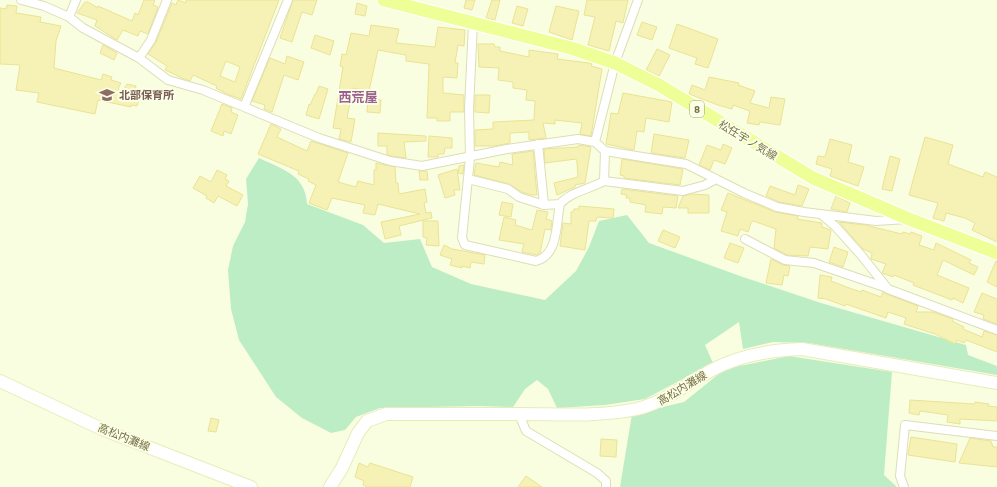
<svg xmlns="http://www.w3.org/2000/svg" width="997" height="487" font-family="'Titillium Web','Noto Sans JP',sans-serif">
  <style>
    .green { fill: #bdedc4 }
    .building { fill: #f6f2b5; stroke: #eae394; fill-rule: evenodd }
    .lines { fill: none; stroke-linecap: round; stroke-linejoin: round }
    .minor-casing { stroke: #dddeb6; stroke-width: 10 }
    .secondary-casing { stroke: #eaebba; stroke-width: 14 }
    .primary-casing { stroke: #fff; stroke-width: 15 }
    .minor { stroke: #fff; stroke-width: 8 }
    .secondary { stroke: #fff; stroke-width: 12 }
    .primary { stroke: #edff96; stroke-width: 13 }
    .labels { text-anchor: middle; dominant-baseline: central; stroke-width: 4; stroke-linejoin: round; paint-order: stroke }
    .shield { fill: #fcffe8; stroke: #9f9c76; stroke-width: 1 }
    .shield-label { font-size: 10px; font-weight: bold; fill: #777245 }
    .education-label { font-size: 11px; font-weight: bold; fill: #785e54; stroke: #fcffe8; text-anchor: start }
    .street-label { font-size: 11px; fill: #777245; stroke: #fcffe8 }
    .quarter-label { font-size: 13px; font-weight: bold; fill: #9b608f; stroke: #fcffe8 }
  </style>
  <rect width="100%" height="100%" fill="#fafee0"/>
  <path class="green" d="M259,158c23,11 47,17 48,46l56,21 21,18 36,-4 12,28 39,17 74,16 31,-29 13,-24 10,-26 28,-6 22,28 91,33 81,27 145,42 2,10 29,11v9l-188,-32 -36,-1 -30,7 -4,-27 -34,23 8,18 -68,36 -40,6 -48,3 -9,-19 -11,-9 -12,9 -12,18 -34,-1 -99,2 -24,9 -11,13 -14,3 -29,-15 -26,-21 -37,-57 -8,-31 -3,-39 5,-24 12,-24 3,-18 -2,-25z
    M789,356l103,16 -8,103 13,12h-277l12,-73 52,-12 41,-33z"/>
  <path class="building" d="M144,0h11l-2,5 5,2 -10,27 -8,-3 -2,5 -15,-6 -6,10 -22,-14 2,-6 -20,-7 8,-11h3l10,6v-2l34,15 3,-8 3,2z
    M178,0l8,3v-3h93l-38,99 -14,-5 -11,-6 1,-2 -24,-11 -3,6 -8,-3 -17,-8 2,-4 -19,-12 8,-12 16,-39 4,2zM226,61l14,6 -5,15 -15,-6z
    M293,0h24l-5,15 -10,-3 -10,30 -12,-4z
    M466,0h9l-3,10 -8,-2z
    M492,0h8l-5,20 -9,-2z
    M587,0h41l-5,23 -7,-2 -7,30 -21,-6 7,-28 -11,-2z
    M357,3l10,3 -2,10 -10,-2z
    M7,5l10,1 -1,7 25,4 -1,5 21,4 -5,15 -2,27 47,12 2,-6 9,3 -1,3 10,3 -3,6 4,3 5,-8 9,2 -2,8 6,2 -3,10 -6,-1v2l-33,-7 -3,14 -58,-12 2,-9 -23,-3 4,-25 -20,-1v-56l6,1z
    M517,6l11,3 -5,17 -11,-3z
    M556,6l23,5 -7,29 -23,-8z
    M642,22l15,5 -5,13 -15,-5z
    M677,24l41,15 -10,29 -13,-4 2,-6 -28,-10z
    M371,25l28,4 -3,14 39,4 3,-20 27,3 -1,16 -6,-1 -3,18h3l-1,15 -14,-1v16l21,2v17h-14v9h-13v-3h-10l2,-54 -23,-3v-6l-28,-5 -9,41 -16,-3 -6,30 8,1 -4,23 -12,-3 2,-10 -8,-1 10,-61 -3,-1 2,-12 4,1 5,-22 18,3z
    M315,35l19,6 -4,14 -19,-7z
    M478,44h16l1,3h5v4l29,6v-7l29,4 -1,5 32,4 3,1 -1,2 11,3 -11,67 -11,-2 2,-11 -27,-3v4l-12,-1 3,15 -17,2v-8l-19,1v10l-16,3h-19v-16l18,-1v-7l41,-2 1,-19 -9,-1 1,-10 -14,-2v-6l-15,-2 1,-12 -20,-1z
    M103,45l14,8 -3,7 -14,-7z
    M657,49l13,6 -11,21 -13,-6z
    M287,56l17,6 -6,18 -14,-5 -12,37 -8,-3 1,-4 -13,-4 18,-43 15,6z
    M709,77l30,6 -1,2 17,6 -5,12 19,5 2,-11 14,2 -5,26 -20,-3 -1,3 -12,-2 3,-12 -17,-6 -1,4 -14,-4 -29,-11 3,-9 13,5z
    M319,86l9,3 -9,30 -13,-4 3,-11 1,1 5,-11h1z
    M623,93l49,9 -3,20 -23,-4 -2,14 -7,-1 -3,19 -28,-6 5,-31 7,1z
    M475,95h15l-1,18 -14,-1z
    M368,99l13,1 -1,13 -13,-1z
    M222,104l10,4 -1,4 7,3 -7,19 -7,-3 -1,5 -12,-5z
    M271,124l10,5 -4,8 30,14 4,-10 37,12 -10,29 18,5 2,-6 16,4v-15h2v-7l19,4 1,16h2l1,11 26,-5 2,13 -3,1 2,10 5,-1 1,6 -33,8 2,9 -16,4 -4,-17 39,-8 -42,-10 -3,11 -12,-2 2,-8 -33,-7 -5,12 -18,-7 7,-18 -8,-4 1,-2 -11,-5 1,-3 -41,-17z
    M378,133l48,3v5l-22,1 2,16 -15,-2 -4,-2v-8h-9z
    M654,134l35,6 -4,18 -34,-5z
    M429,136l23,2v10h-7l-1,6h-6v3h-10z
    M925,137l28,8 -5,19 35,13 2,-5 12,5v65l-25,-12 3,-7 -10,-5 -19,-5 -2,8 -11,-3 5,-15 -29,-8z
    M830,139l22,6 -4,17 16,5 -6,19 -28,-10 2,-7 -16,-5 2,-8 7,1z
    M723,144l9,4 -7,16 -11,-4 -4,10 -11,-5 8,-20 14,5z
    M579,145l12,2 -6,36 -10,2v2l-18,8 -3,-12 24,-6 -1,-15 -1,-3 -31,4 -1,-14 34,-2z
    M533,151l4,44h-5l-10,-3 -13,-8 -35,-9 2,-12 23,4 1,-5 13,3 -1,-11z
    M890,156l10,3 -8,32 -10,-2z
    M622,159l61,10 -3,16 -56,-7v-2l-4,-1z
    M464,165l-1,9 -5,-1 1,-7z
    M457,169l3,21h-6l1,5 -10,3 -7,-23z
    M217,170l10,5 -2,4 4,2 -3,5 17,9 -6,11 -19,-10 -4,7 -8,-5 1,-2 -14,-8 7,-12 11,6z
    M419,171h8l1,9h-8z
    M798,185l11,4 -7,17 -23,-4 -13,-6 4,-10 25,9z
    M622,189l56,7 -2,12 -13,-1 -1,7 -17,-2 1,-7 -16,-3v-4h-4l1,-3 -6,-1z
    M728,193l47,19 23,4 -1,3 25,4v4l9,3 -3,19 -18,-2 -2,9 -21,-1 -13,-7 2,-19 -23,-8 -2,2 -3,9 -8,-3 -2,7 -17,-5 6,-19 -6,-2z
    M691,194l18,1v18h-21v-5h-10l5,-12z
    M836,196l14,7 -3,9 -16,-3z
    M502,202l11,2 -2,13 -12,-2z
    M579,206l35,3 -1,9 -16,-1 -1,4h-7l-4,29 -25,-4 3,-23 8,1v-12h2l1,-3h5z
    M537,210l11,2 -2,7 6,2 -1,9 -6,-1 -5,24 -3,2 -15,-3 2,-8 -25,-4 5,-23 12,3 -1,5 17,5z
    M423,221h15l1,25 -13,-1 1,-7 -4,-1z
    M839,222l26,3 37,9 1,-2 7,2 1,-2 11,4 -3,9 15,5 2,-7 35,17 -2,3 9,4 -4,8 -31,-15 -6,15 32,13 -6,15 -10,-5 -1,2 -39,-15 1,-2 -20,-8 -1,2 -11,-4 4,-9 -15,-5 1,-6 -9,-4z
    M663,230l17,7 -5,11 -17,-7z
    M730,243l14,5 -6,15 -14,-5z
    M444,245l8,4 33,6 -1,9 -13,-2 -1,6 -8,-2v2l-12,-3 2,-6 -12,-4z
    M834,247l14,5 -5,15 -14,-5z
    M771,259l12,6 7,1 -2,10 -4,-1 -2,10 -16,-2z
    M996,261h1v26l-10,-5z
    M820,275l12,2 -1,4 21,8 9,3 1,-2 19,7 2,-5 1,1 34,13 -2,6h17l20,7 -1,2 12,6 -1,2 19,8 2,-6 13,4v17l-31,-12 -2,3 -7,-3 -2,4 -20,-10 -31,-10 2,-6 -18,-6 -2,6 -40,-14 -1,2 -19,-7 -8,-1z
    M982,293l15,6v25l-14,-5 1,-4 -10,-3z
    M910,400l65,4v-2l14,2 -1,2 9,1v14l-37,-2v5l-13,-2 1,-7 -28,-4 -1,4 -10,-2z
    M211,418l8,2 -3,12 -8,-1z
    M911,437l46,7 -2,18 -47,-7z
    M970,438l21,3 2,6h4v20l-38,-4z
    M601,439l16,1 -1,17 -16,-1z
    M359,463l9,4 2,-4 43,14 -3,10h-42l-5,-2 1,-4 -9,-4z
    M526,476l16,11h-24z"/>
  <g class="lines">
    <g class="minor-casing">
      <path id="minor" d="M21,0l23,6 25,11
        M76,0l-7,17 14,11 56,30 29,22 35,10 116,48 71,23 32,5 85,-17 71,-10 17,3 10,9 81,13 58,29 33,14 27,5 72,9 31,-2
        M473,23l-4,86 1,49 -8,80 3,7 71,16c23,-6 20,-39 24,-57l-16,1 -6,-61
        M139,58l12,-18 16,-40
        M244,107l44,-107
        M595,142l20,-79 23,-63
        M468,179l40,10 11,8 25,8
        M604,181l79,10 22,-6 11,-6
        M560,204c10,-12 30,-15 44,-23l1,-30
        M822,215l13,11 26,29 27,34 109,41
        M745,239l40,21 29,3 73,25
        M519,414l7,17 71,42 9,8v6
        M904,487l-4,-11 5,-51 92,11"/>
    </g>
    <g class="secondary-casing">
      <path id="secondary" d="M0,381l104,49 147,57
        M330,487l12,-19 16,-35 9,-12 19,-7c44,0 89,0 133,0 39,0 80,3 118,-5 28,-7 49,-25 75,-39 28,-15 57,-20 90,-21l195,34"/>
    </g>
    <g class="primary-casing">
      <path id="primary" d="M384,0l187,48 44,15 44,22 154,93 96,41 88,34"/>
    </g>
    <use href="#minor" class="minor"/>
    <use href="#secondary" class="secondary"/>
    <use href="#primary" class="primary"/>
  </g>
  <defs>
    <g id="school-bare" transform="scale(1.2)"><path d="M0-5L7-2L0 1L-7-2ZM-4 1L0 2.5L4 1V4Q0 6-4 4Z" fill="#8d6e63" stroke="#fcffe8" stroke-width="2.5" paint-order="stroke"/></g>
  </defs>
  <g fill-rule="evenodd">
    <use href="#school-bare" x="107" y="95"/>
  </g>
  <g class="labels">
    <rect class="shield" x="690" y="101" width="14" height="16" rx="3"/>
    <g class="shield-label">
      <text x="697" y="109">8</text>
    </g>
    <g class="education-label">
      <text x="119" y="95">北部保育所</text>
    </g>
    <g class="street-label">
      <text transform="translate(748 140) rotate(31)">松任宇ノ気線</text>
      <text transform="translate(682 388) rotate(-31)">高松内灘線</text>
      <text transform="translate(124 437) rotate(22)">高松内灘線</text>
    </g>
    <g class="quarter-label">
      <text x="358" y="97">西荒屋</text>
    </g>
  </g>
</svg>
